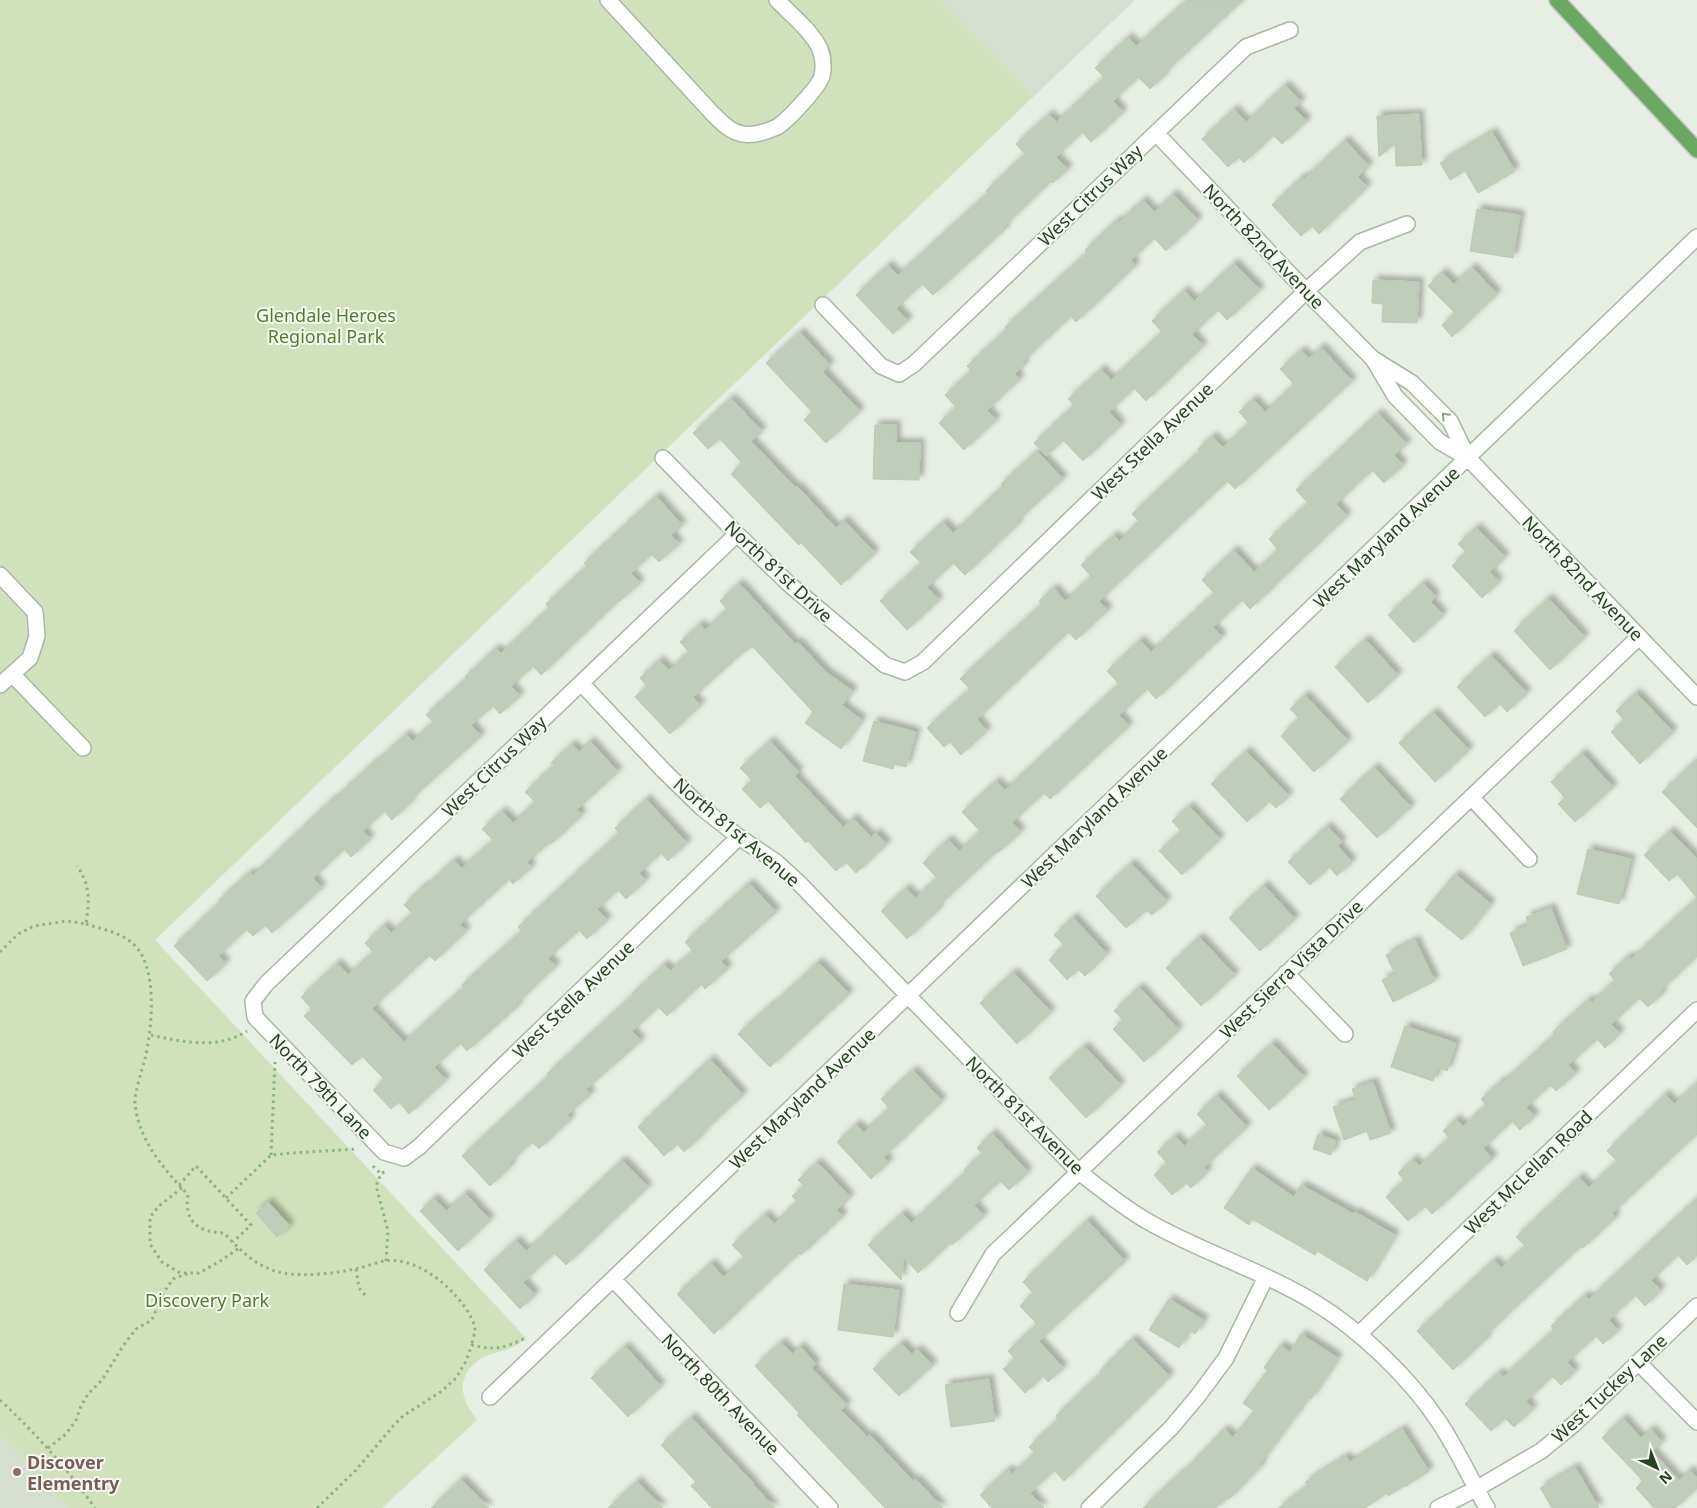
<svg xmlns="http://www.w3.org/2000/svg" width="1697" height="1508" font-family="'Noto Sans',sans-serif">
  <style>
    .built { fill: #d6ded1 }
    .green { fill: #d1e1bb }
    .building { fill: #c0cdbb; stroke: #bbc9b5; filter: url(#shadow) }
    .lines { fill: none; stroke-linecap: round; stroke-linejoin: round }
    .minor-casing { stroke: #a9b7a5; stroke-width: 18 }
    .major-casing { stroke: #c2cac1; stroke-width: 18 }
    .path { stroke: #8ab581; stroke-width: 3; stroke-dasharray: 2.5 4; stroke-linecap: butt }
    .minor { stroke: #fff; stroke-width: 15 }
    .major { stroke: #6ca864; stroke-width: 15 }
    .oneway { stroke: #92a090 }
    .education-dot { fill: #8d6e63; stroke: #f7faf5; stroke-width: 2 }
    .labels { text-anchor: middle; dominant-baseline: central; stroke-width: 4; stroke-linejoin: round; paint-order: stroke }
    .street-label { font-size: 18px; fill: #254221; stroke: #f7faf5 }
    .park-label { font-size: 18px; fill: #507d27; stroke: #f7faf5 }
    .education-label { font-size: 18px; font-weight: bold; fill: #785e54; stroke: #f7faf5; text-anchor: start }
  </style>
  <defs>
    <filter id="shadow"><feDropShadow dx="4.5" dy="-4.5" stdDeviation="2.5" flood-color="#0004"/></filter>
  </defs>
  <rect width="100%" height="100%" fill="#e7eee3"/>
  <path class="built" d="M941,0h194l-101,96z
    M0,1435l68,73h-68z"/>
  <path class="green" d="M0,0h941l93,96 -879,844 371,398c-11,11 -21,12 -35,16 -17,5 -33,23 -27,42 2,9 8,16 13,24l-95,88h-314l-68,-73z"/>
  <path class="building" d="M1187,0h56l-80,74 2,1 -15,14 -12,-12 -25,24 10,11 -32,30 -9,-10 -26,25 12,12 -15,14 -2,-2 -47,45 2,2 -73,67 -11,-11 -26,24 12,12 -15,14 -37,-39 32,-30 10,10 90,-82 -2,-2 39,-37 -9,-10 33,-30 7,8 48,-45 -9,-9 33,-31 8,9z
    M1285,85l16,17 -7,6 13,13 -25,23 -9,-9 -29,28 -5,-6 -11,10 -26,-28 32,-30 12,13z
    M1419,114l3,51 -26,1 -1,-23 -16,14 -2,-41z
    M1492,132l23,39 -37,22 -13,-22 -15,9 -10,-17z
    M1345,140l24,26 -11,11 9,10 -48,47 -7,-8 -11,10 -29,-31 30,-28 2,2z
    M1173,194l25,26 -32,31 -12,-13 -23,22 5,5 -60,57 -5,-6 -49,46 3,2 -10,10 5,5 -33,31 9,10 -32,30 -25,-27 17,-16 -11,-12 26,-24 -4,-5 40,-37 -2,-2 82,-74 -2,-3 32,-30 2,2 24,-22 11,12z
    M1477,209l43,6 -7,43 -43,-7z
    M1234,263l26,27 -33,30 -9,-10 -26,24 11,12 -57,55 -12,-13 -25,24 12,13 -38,36 -20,-21 -17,16 -12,-13 40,-38 -6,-6 33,-30 10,11 51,-48 -10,-11 32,-31 10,11z
    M1472,267l25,27 -45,43 -10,-12 13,-12 -27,-27 14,-14 12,12z
    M1373,280l46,2 -2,41 -35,-1 1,-18 -11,-1z
    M800,332l30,33 -7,7 37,39 -34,32 -22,-23 8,-8 -46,-49z
    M1321,347l31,34 -117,108 -8,-8 -128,120 9,9 -32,30 -8,-8 -91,87 10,12 -26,24 -11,-13 -6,5 -17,-19 43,-39 -10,-10 82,-75 -3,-3 15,-13 11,13 26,-25 -10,-11 33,-30 5,6 20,-20 -7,-7 68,-63 -2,-2 14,-13 11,11 26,-24 -10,-11 14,-13 12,13 29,-28 -14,-15 21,-19 8,8z
    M731,398l31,33 -11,10 45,47 1,-2 39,42 8,-8 31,33 -34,32 -40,-42 -2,2 -68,-71 11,-11 -22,-24 -12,10 -15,-16z
    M1378,413l29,31 -13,11 9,10 -19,18 -12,-13 -36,34 11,12 -97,93 -8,-9 -29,27 9,10 -66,62 -9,-10 -28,26 10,11 -79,73 -6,-6 -32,29 9,10 -22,20 -1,-2 -61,57 2,2 -32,30 -26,-28 25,-23 9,10 22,-20 -14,-15 25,-24 11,12 21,-20 -18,-19 34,-31 9,9 114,-106 -12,-13 33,-31 11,12 63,-59 -12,-13 32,-30 20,22 24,-22 -9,-11 39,-36 -12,-13z
    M875,425h21v18h24l-1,37 -46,-1z
    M1037,451l26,28 -46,42 2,2 -54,52 -12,-12 -26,24 12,13 -32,30 -27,-29 41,-38 -11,-11 33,-30 10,11 50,-47 -2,-2z
    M656,496l26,29 -11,10 8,9 -20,18 -8,-8 -20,19 9,10 -20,18 -1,-1 -78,75 -8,-9 -22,20 9,10 -20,18 -7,-8 -22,19 10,11 -70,63 1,2 -20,19 -8,-9 -21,20 7,8 -19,18 -7,-8 -31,29 9,10 -50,45 -7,-8 -12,11 -7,-7 -28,27 8,7 -19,18 -33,-35 47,-45 -2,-1 31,-28 3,3 79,-76 1,1 42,-39 1,1 30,-28 7,7 20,-19 -7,-7 41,-37 -2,-1 31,-29 5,5 48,-45 -3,-4 41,-38 -3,-3z
    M1476,527l29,30 -15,15 9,10 -17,16 -30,-32 14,-14 -8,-8z
    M739,583l56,61 3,-2 28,30 27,19 -11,14 20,15 -21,29 -36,-26 8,-11 -61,-66 -7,6 -1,-1 -51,46 8,8 -31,29 -35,-37 12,-11 -7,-8 19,-18 10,10 20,-18 -9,-10 20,-18 5,6 22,-21 -7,-8z
    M1423,583l13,14 -5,5 12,13 -29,28 -26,-28z
    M1548,598l37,39 -35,33 -36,-39z
    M1365,639l33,36 -30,28 -33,-36z
    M1491,655l36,38 -20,19 -7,-8 -15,13 -28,-30z
    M1636,693l37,39 -33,32 -29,-32 13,-12 -8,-9z
    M1305,695l43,46 -34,31 -33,-36 18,-18 -9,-9z
    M1433,712l36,38 -34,32 -36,-39z
    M874,721l42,11 -10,35 -12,-3 -1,5 -30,-8z
    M590,741l28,31 -41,37 5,6 -31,29 -1,-2 -23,20 5,5 -19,17 -4,-5 -49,45 6,7 -31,30 -6,-6 -57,53 32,34 60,-55 -2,-2 60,-54 -4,-4 101,-94 -4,-5 31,-29 41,44 -19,18 -7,-8 -22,20 7,7 -20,19 -8,-9 -21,19 10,11 -20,19 -8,-9 -31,28 8,8 -40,38 2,2 -51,45 -7,-8 -26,24 12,13 -37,34 -10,-12 -8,7 -18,-19 11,-11 -22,-23 -10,9 -48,-49 8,-7 -11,-12 36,-34 11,12 25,-23 -8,-9 19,-18 7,8 21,-20 -8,-8 19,-19 2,1 29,-27 8,8 31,-28 -11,-11 20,-18 11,12 22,-21 -10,-10 29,-27 -3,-2 21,-19 7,8z
    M770,741l29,31 -4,4 48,51 10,-9 18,19 5,-4 11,11 -31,29 -10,-11 -10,9 -28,-30 -2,2 -38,-42 -8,7 -18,-19 10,-9 -12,-12z
    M1246,751l43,45 -13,12 -7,-7 -22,21 -36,-38z
    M1582,753l31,34 -38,35 -17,-18 7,-6 -14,-16z
    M1697,759v69l-35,-36z
    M1374,767l37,40 -34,31 -37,-39z
    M1189,806l31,33 -38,36 -23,-24 22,-20 -9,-10z
    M1327,826l15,16 -4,4 14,16 -15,14 -8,-9 -19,18 -22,-23z
    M1670,831l27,28v39l-20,-24 -8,7 -25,-26z
    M1588,849l43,10 -12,45 -42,-10z
    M1131,863l36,38 -15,14 -6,-5 -20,18 -30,-32z
    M1455,874l36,30 -29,36 -37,-30z
    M749,883l27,29 -55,49 7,7 -23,21 -4,-5 -34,32 -9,-9 -26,24 9,10 -55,48 5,5 -24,21 4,4 -32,30 -7,-7 -23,21 3,2 -22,21 -28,-30 87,-80 -2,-2 86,-79 -1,-1 32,-30 6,7 23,-20 -8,-9z
    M1264,885l31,34 -35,32 -31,-33z
    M1697,898v58l-37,35 3,2 -15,14 -9,-9 -28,26 9,9 -15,15 -8,-9 -29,26 8,8 -20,18 -6,-6 -24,22 9,9 -15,14 -8,-9 -29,27 10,10 -61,56 -7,-8 -17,15 -22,-24 18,-17 -6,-7 15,-14 6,7 30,-28 -6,-7 13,-12 7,7 23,-21 -5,-6 20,-18 2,1 52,-48 -2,-2 36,-33 3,3 23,-22 -6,-6 19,-18 3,3z
    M1551,908l16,41 -44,17 -13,-33 19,-8 -3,-8z
    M1073,917l34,37 -22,22 -7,-7 -11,11 -18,-20 15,-15 -10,-10z
    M1199,937l36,38 -34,31 -35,-38z
    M1415,940l20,41 -42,21 -11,-22 13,-6 -9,-19z
    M818,962l31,32 -79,73 -32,-33 33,-30 1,1z
    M1013,972l38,40 -34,32 -37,-41z
    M1139,987l40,43 -35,32 -31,-33 10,-9 -9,-9z
    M1405,1026l51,17 -9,28 -9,-3 -5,13 -42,-14z
    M1272,1043l32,34 -35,33 -32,-34z
    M1084,1046l37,39 -35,33 -37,-40z
    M710,1059l33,36 -41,38 1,1 -19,18 -7,-8 -13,12 -26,-29z
    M913,1070l29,31 -58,56 5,5 -18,17 -34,-37 19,-18 8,8 25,-24 -8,-9z
    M1373,1082l18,51 -21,7 -3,-9 -23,9 -11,-33 23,-8 -4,-10z
    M1697,1082v52l-85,79 4,4 -33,31 -2,-2 -54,50 -42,40 2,2 -34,32 -36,-39 77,-71 7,8 24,-22 -9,-9 63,-60 10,10 28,-26 -10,-10 58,-57 9,10z
    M1217,1095l30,32 -43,40 4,4 -17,17 -5,-5 -14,12 -18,-20 13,-12 -10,-11 18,-16 9,10 23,-21 -10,-11z
    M992,1133l36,39 -19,18 -9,-9 -26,24 10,11 -32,29 -2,-2 -32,30 -14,-16 -3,23 -33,-35 34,-32 9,10 55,-51 -2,-2 18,-17 -5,-5z
    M1318,1134l18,7 -5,14 -18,-6z
    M622,1160l26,27 -82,78 -12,-12 -31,29 12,13 -15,14 -36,-39 32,-30 10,11z
    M817,1162l33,35 -13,13 6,6 -42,39 -2,-2 -31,29 -54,52 -37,-40 34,-31 12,14 21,-20 -12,-12 33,-31 9,10 23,-23 -5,-5 12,-10 -6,-6z
    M1252,1168l42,29 7,-12 53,29 1,-2 40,23 -28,46 -50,-30 -2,4 -63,-36 -3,6 -25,-17z
    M465,1193l25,27 -32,31 -38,-40 14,-13 12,13z
    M1697,1198v57l-10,10 -9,-10 -27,25 10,10 -16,16 -10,-11 -26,25 9,11 -15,13 -7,-8 -29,26 8,9 -14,14 -9,-9 -26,25 7,8 -19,18 -9,-9 -14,13 -26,-27 34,-32 4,5 51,-47 -3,-4 34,-31 4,4z
    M268,1202l22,24 -13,11 -21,-24z
    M1087,1220l38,41 -86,80 24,27 -15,14 -5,-6 -18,17 -22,-24 12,-10 -7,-8 29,-27 -17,-18 13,-13 -10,-11z
    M844,1284l55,6 -6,47 -55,-7z
    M1169,1299l35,21 -9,14 -6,-4 -10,18 -30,-18z
    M1301,1334l37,24 -27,41 -2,-2 -49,66 2,2 -33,34 -2,-1 -11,10h-73l39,-37 1,1 41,-43 9,8 21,-26 -11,-8 25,-33 -4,-2 16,-23 10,7z
    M1132,1339l38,37 -106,105 -10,-11 -24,23 14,15h-52l-12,-13 28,-26 4,5 23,-21 -6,-6 29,-28 -2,-3 46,-44 -2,-1z
    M781,1342l11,12 8,-8 16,18 -4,4 35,37 -6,5 26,27 3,-2 43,46 3,-2 27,29h-58l-88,-93 2,-2 -44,-47z
    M901,1343l11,11 5,-5 16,16 -34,31 -26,-27z
    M625,1346l36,40 -33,31 -37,-39z
    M989,1379l6,42 -44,6 -6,-42z
    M691,1417l63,67h-1l22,24h-63l-21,-22 5,-4 -35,-37z
    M1623,1418l18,20 10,-9 11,13 -10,9 27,29 11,-10 7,8v10l-22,20h-21l-18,-20 7,-7 -41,-43z
    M1402,1429l27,42 -24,16 -1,-1 -16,10 -1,-3 -22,15h-87l30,-22 -3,-4 41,-26 4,6z
    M1575,1467l24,41h-47l-12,-20z
    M461,1479l28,29h-58z
    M637,1481l26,27h-55z"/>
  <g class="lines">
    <g class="minor-casing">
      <path id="minor" d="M608,0l104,113c9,9 18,19 31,21 10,2 25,-3 34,-7 10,-6 42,-40 45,-51 2,-9 1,-19 -2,-27 -9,-19 -29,-34 -43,-49
        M1156,133l150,158 67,68 22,37 45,46 28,16 229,239
        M823,305l58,61 18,8 15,-10 332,-317 44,-17
        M1375,360l37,23 38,38 18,37
        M663,458l74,76 52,50 96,81 20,7 18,-10 383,-371 54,-49 47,-18
        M737,534l-471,450 -13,17 2,16 129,135 20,6 15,-11 320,-310
        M0,575l35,37 2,24 -7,22 -30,27
        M12,674l71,74
        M581,683l83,88 38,37 37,29 37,25 22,20 281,290c22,17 44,35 68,49 54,31 114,49 167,81 46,28 95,75 125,120 18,27 32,58 48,86
        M1471,797l58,62
        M1286,973l59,61
        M613,1279l217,229
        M958,1313l35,-59 646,-617
        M1359,1334l338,-324
        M1638,1362l59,60
        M490,1397l1207,-1160
        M1089,1508l82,-80 27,-32 28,-38 40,-81
        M1438,1508l38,-19 65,-38 33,-27 123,-118"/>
    </g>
    <g class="major-casing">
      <path id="major" d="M1557,0l140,150"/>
    </g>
    <path class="path" d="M86,924c15,5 34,8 46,19 27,22 20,86 13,116 -3,11 -11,35 -10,45 4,37 29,65 53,91 -4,27 10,37 36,38 17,18 33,35 59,40 19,4 57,0 76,-5 8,-2 17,-5 25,-7 26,-4 54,15 70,33 8,8 20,24 21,36 0,4 -3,10 -3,15
      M0,952l18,-18 16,-8 33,-5 19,3c3,-23 5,-38 -9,-58
      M151,1035c31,7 67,15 96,-4
      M271,1155l4,-93
      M373,1166l8,8
      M179,1185l17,-19 55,59 -18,17
      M182,1188l-23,18 -9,11v27l12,18 18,11h19l23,-13 17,-12
      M226,1198l45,-43 21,-2 65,-4
      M386,1261l2,-30 -12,-45 5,-12 6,-4
      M356,1269l3,19 6,7
      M0,1400c37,35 66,67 95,108
      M48,1448l18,-14 10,-14 5,-14 7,-12 14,-14 21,-34 13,-17 16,-9 10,-25 11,-16 16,-6
      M317,1508l39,-38 38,-45 9,-9 39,-25 14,-13 9,-15 7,-18c24,6 31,3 54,-7l1,1"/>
    <use href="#minor" class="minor"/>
    <use href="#major" class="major"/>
  </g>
  <defs><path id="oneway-chevron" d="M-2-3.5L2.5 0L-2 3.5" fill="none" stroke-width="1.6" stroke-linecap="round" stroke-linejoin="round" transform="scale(1.25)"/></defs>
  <use class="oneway" href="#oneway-chevron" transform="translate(1445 416) rotate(-133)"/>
  <circle class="education-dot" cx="17" cy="1472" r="5"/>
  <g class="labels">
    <g class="street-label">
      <text transform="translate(1090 195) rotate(-44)">West Citrus Way</text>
      <text transform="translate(1264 246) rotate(46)">North 82nd Avenue</text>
      <text transform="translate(1152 441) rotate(-44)">West Stella Avenue</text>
      <text transform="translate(1386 537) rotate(-44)">West Maryland Avenue</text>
      <text transform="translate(779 571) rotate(43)">North 81st Drive</text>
      <text transform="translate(1583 578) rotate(46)">North 82nd Avenue</text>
      <text transform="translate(494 766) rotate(-44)">West Citrus Way</text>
      <text transform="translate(1094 817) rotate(-44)">West Maryland Avenue</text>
      <text transform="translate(737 832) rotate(40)">North 81st Avenue</text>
      <text transform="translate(1291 969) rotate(-44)">West Sierra Vista Drive</text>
      <text transform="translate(573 999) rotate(-44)">West Stella Avenue</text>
      <text transform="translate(321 1086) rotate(46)">North 79th Lane</text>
      <text transform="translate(802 1098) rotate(-44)">West Maryland Avenue</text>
      <text transform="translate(1025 1115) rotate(45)">North 81st Avenue</text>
      <text transform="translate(1528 1172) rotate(-44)">West McLellan Road</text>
      <text transform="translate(1609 1388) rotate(-43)">West Tuckey Lane</text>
      <text transform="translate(721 1394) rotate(46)">North 80th Avenue</text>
    </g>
    <g class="park-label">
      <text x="326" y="315">Glendale Heroes<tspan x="326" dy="21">Regional Park</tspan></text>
      <text x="207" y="1300">Discovery Park</text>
    </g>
    <g class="education-label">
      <text x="27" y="1462">Discover<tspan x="27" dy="21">Elementry</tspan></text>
    </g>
  </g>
  <g transform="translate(1657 1468) rotate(137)" stroke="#f7faf5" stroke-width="4" paint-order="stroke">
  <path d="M0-4L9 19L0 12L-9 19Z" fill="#254221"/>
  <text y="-8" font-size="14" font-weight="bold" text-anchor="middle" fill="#254221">N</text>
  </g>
</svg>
